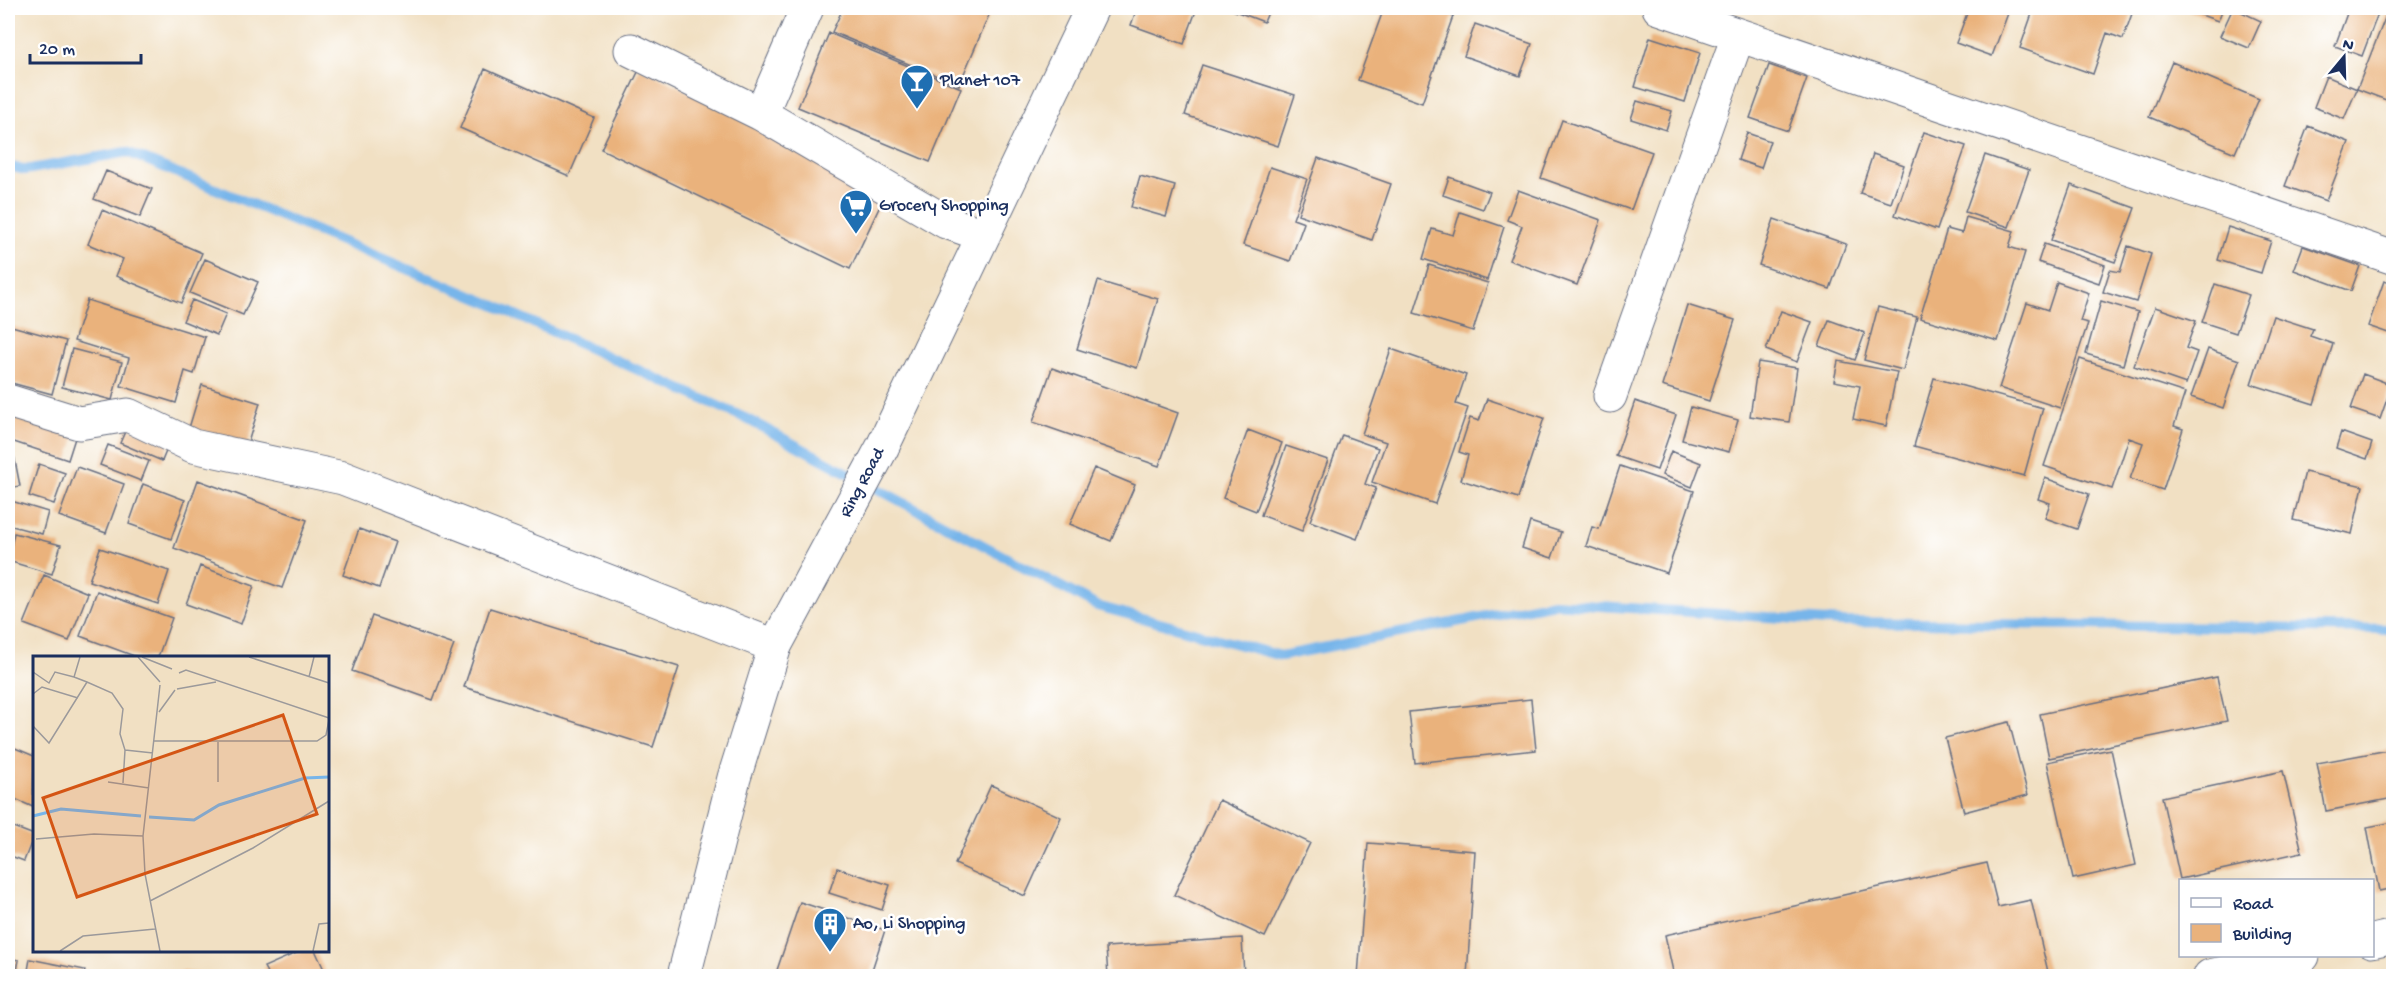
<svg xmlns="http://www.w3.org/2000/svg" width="2401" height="984" font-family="'Gochi Hand',sans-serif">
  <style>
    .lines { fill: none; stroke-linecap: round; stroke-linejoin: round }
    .stream { stroke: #77b5ea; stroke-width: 10 }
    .building { fill: #eab27c }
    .minor-casing { stroke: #666d81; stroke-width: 35 }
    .major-casing { stroke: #666d81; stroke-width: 35 }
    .minor { stroke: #fff; stroke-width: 33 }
    .major { stroke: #fff; stroke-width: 33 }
    .labels { text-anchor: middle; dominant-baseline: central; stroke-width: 5; stroke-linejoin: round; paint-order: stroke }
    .poi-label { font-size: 18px; fill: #1b2f5e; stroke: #fff; text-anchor: start }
    .street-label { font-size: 18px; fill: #1b2f5e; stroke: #fff }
    .inset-river { fill: none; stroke: #77b5ea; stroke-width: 3 }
    .inset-road { fill: none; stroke: #9b999b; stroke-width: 1.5 }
    .view { fill: #d45514; fill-opacity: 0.15; stroke: #d45514; stroke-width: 3 }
    .inset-edge { fill: none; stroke: #1b2f5e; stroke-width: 3 }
  </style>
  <rect width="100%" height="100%" fill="#fff"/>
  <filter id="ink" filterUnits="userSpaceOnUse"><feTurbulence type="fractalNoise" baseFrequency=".0167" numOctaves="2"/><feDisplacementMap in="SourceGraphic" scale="12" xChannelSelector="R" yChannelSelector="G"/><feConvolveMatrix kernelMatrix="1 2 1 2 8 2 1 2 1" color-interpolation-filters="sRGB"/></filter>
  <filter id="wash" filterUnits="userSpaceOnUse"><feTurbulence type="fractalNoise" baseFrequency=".008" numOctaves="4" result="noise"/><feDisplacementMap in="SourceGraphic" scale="24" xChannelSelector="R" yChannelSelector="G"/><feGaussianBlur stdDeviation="1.35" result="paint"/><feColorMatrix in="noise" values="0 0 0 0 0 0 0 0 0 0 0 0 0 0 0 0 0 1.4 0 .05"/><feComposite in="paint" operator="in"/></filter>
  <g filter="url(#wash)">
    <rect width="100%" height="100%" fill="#f1e0c3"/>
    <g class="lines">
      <path class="stream" d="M8,166l17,4 102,-18 362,151 256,115 352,188 184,50 273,-53 289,19 551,7"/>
    </g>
    <g id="blocks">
      <path class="building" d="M843,8h149l-33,77 -127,-53z
        M1137,8h60l-13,36 -53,-19z
        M1227,8h43l-6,14z
        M1384,8h72l-34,95 -64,-23z
        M1969,8h41l-18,48 -36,-13z
        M2034,8h100l-11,31 -16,-6 -14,41 -73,-26z
        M2182,8h41l-5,13z
        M2233,8l28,13 -12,27 -29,-12z
        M2349,8h31l-18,48 -27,-10z
        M2389,8h5v95l-37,-14z
        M1475,24l57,20 -12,32 -56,-20z
        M829,33l132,55 -31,74 -132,-55z
        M1650,37l50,16 -15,49 -50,-15z
        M2172,62l87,37 -24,54 -86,-36z
        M1202,65l93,30 -17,51 -93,-31z
        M1769,65l38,13 -19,53 -38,-13z
        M640,68l248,121 -38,80 -249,-120z
        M485,69l109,49 -25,58 -109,-48z
        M2326,76l31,13 -13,30 -30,-12z
        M1637,101l35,10 -6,19 -35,-11z
        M1562,120l90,32 -21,58 -90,-32z
        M2308,126l41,16 -23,59 -41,-15z
        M1924,132l42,14 -29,84 -42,-15z
        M1747,133l23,8 -9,27 -23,-8z
        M1873,154l31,11 -13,38 -31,-10z
        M1985,155l44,15 -20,57 -44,-15z
        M1318,158l73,26 -19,56 -74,-26z
        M1270,167l37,12 -14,40 11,4 -14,38 -47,-16z
        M106,171l46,18 -12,28 -46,-18z
        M1140,176l35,10 -9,31 -35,-10z
        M1449,177l41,15 -7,17 -40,-14z
        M2071,185l64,23 -20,54 -64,-22z
        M1518,190l83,30 -24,65 -68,-25 13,-34 -15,-6z
        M102,210l100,43 -21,50 -65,-27 7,-17 -35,-15z
        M1460,212l44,15 -17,53 -64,-21 9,-30 21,6z
        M1966,217l48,14 -5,16 16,5 -27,89 -78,-23 27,-89 15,4z
        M1774,219l72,25 -16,45 -71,-24z
        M2228,227l43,14 -10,32 -43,-13z
        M2044,244l61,21 -6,18 -61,-21z
        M2128,246l23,8 -15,48 -33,-10 7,-22 10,2z
        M2303,246l57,20 -9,25 -57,-21z
        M205,259l53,23 -15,33 -53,-22z
        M1429,265l59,18 -15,48 -59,-18z
        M1098,281l60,18 -21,69 -60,-19z
        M2384,281l10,3v51l-26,-9z
        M2057,282l32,11 -9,28 8,2 -28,85 -61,-20 28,-85 21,7z
        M2215,284l34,11 -13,38 -34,-11z
        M87,300l118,37 -11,37 -9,-3 -9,32 -55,-17 8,-28 -55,-17z
        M192,300l34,14 -9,21 -34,-14z
        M2101,301l37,11 -15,53 -37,-11z
        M1687,305l48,15 -26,81 -47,-15z
        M1878,307l39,10 -14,53 -39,-10z
        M2155,307l41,14 -10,27 11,4 -11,32 -52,-18z
        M1781,311l31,11 -15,40 -31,-12z
        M2273,316l40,13 -3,7 23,8 -19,60 -63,-20z
        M1829,320l36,13 -10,27 -36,-14z
        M8,325l58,16 -14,53 -44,-12z
        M72,349l50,13 -10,38 -50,-13z
        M1391,349l75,26 -10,29 12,4 -33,96 -63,-22 14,-40 -24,-8z
        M2208,349l31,11 -16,48 -32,-11z
        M2080,359l105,34 -11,33 9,3 -20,61 -33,-11 13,-36 -14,-5 -17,51 -68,-23z
        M1838,361l59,11 -11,54 -33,-7 7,-33 -26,-5z
        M1758,362l39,6 -8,54 -39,-6z
        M1052,368l126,45 -19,53 -126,-44z
        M2363,374l29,11 -12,34 -29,-10z
        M1934,378l109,30 -19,68 -110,-30z
        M202,385l58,18 -13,43 -58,-18z
        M1487,399l57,19 -26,80 -57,-18 7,-25 -9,-3 11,-34 9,3z
        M1635,401l41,14 -19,55 -41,-14z
        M1691,407l47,13 -9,32 -47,-12z
        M13,413l63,22 -8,25 -60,-20v-10z
        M127,427l42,17 -7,17 -42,-18z
        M1248,430l34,13 -26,68 -33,-13z
        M2341,432l31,11 -5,16 -31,-11z
        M1342,435l36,13 -13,36 11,4 -19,51 -47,-18z
        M12,445l8,41 -12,2v-42z
        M108,445l41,16 -8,20 -41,-16z
        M1286,446l42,14 -26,71 -41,-16z
        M1671,451l30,12 -9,24 -30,-12z
        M39,464l26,9 -11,31 -25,-8z
        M1620,466l74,25 -27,82 -81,-27 6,-19 7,2z
        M77,467l47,17 -18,49 -47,-17z
        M1094,468l41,17 -24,56 -41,-17z
        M2305,472l58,14 -11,48 -59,-14z
        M2045,478l44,16 -12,35 -32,-11 5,-15 -12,-4z
        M198,480l109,40 -25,68 -108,-40z
        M143,484l42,16 -14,39 -42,-15z
        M8,500l40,12 -6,22 -34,-9z
        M1530,522l31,10 -9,26 -30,-10z
        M359,529l36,13 -16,46 -36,-13z
        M14,533l47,12 -9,29 -44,-13z
        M100,548l69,23 -11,33 -69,-23z
        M200,566l54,20 -13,38 -55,-20z
        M44,575l44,18 -19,48 -45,-17z
        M97,591l75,27 -14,39h-21l-57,-21z
        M490,608l189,59 -26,80 -189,-60z
        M372,616l82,29 -21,55 -81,-29z
        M2217,677l10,44 -178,37 -9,-44z
        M1531,699l5,51 -121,13 -6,-51z
        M2009,722l19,73 -64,17 -19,-74z
        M8,745l26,11 -1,51 -25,-11z
        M2111,749l25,116 -63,14 -26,-117z
        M2394,749v49l-68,13 -9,-48z
        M2283,771l19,81 -122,27 -18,-82z
        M991,785l70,32 -36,79 -70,-32z
        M1219,800l91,43 -45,94 -91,-42z
        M2394,822v66l-15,3 -12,-64z
        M8,825l26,10 -10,26 -16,-6z
        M1368,843l107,8 -8,125h-109z
        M1987,863l11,44 33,-7 18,76h-375l-9,-41z
        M837,868l53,17 -8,25 -53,-17z
        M800,902l85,28 -15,46h-95z
        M1242,938l2,38h-136l-2,-29z
        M303,950h12l12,26h-58l-5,-9z
        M8,958l11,2 -3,16h-8z
        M30,959l55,11 -1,6h-57z
        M181,971l31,4v1h-32z"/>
    </g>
  </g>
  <g filter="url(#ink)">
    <use href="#blocks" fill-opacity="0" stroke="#666d81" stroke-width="1.5"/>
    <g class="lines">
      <g class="minor-casing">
        <path id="minor" d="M1659,8l735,250
          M631,50l130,64 185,108 37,13
          M761,114l46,-106
          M1610,396l128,-360
          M8,401l71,22 49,-8 65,31 150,32 432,168
          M2372,941l22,-5
          M2210,976l93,-20"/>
      </g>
      <g class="major-casing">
        <path id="major" d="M684,976l50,-198 41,-132 107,-198 210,-440"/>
      </g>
      <use href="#minor" class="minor"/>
      <use href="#major" class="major"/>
    </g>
  </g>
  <defs>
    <g id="bar-pin" transform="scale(1.725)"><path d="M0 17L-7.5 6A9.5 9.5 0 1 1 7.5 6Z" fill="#1f6fb2" stroke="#fff"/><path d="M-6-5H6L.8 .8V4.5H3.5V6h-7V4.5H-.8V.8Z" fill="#fff"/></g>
    <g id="supermarket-pin" transform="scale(1.725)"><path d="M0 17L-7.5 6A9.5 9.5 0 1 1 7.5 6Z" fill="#1f6fb2" stroke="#fff"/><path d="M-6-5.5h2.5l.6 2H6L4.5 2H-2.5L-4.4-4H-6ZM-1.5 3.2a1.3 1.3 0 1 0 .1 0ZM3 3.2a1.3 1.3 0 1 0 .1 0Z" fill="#fff"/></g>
    <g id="building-pin" transform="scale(1.725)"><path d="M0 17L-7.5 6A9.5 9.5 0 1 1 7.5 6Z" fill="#1f6fb2" stroke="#fff"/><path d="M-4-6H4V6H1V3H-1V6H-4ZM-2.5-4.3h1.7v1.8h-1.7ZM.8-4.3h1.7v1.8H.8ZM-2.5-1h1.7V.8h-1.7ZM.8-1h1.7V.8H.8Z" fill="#fff"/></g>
  </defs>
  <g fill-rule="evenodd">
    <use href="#bar-pin" x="917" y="81"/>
    <use href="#supermarket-pin" x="856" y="206"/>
    <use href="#building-pin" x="830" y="924"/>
  </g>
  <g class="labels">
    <g class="poi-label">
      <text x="940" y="81">Planet 107</text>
      <text x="879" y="206">Grocery Shopping</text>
      <text x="853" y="924">Ao, Li Shopping</text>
    </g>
    <g class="street-label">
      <text transform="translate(863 483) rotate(-62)">Ring Road</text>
    </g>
  </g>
  <g transform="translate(33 656)">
    <rect width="296" height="296" fill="#f1e0c3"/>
    <path class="inset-river" d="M0,160l28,-7 80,7M116,161l45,3 25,-15 86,-27 24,-1"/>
    <path class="inset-road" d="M47,1l-6,20 13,5M105,1l22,25M109,1l30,12M216,1l80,26M0,16l16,11 6,-11 19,5M146,17l7,-3 143,48M276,21l5,-20M144,33l39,-7M0,38l9,-7 36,11M126,56l16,-22M0,70l16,17 38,-61 25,11 11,16 -3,25 5,16 -2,33M121,85h163l9,-6 3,-15M92,94l28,3M75,126l41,6M185,126v-40M3,183l58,-5 49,2M117,245l103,-53 76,-47M27,295l23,-15 72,-7M127,295l-15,-77 -2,-38 17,-151M280,295l6,-27 10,-1"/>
    <path class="view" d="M250,59l34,99 -240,83 -34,-99z"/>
    <rect width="296" height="296" class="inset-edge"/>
  </g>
  <rect width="2401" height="984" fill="none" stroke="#fff" stroke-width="30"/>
  <rect x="2179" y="879" width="195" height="78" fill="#ffffff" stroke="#a4acbf" stroke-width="1.5"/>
  <rect x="2191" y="898" width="30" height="9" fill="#ffffff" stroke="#a4acbf" stroke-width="1.5"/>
  <text x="2233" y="909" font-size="18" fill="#1b2f5e">Road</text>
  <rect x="2191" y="924" width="30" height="18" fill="#eab27c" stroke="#a4acbf" stroke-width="1.5"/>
  <text x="2233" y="939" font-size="18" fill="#1b2f5e">Building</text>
  <g transform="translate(2344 57) rotate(19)" stroke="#ffffff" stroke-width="4.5" paint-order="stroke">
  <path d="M0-4.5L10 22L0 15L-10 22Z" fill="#1b2f5e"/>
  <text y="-9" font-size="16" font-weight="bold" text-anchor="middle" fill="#1b2f5e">N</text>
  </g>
  <path d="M30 54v9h111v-9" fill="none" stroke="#1b2f5e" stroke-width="3"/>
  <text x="39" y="54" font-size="18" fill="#1b2f5e" stroke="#ffffff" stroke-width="4.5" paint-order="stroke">20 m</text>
</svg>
